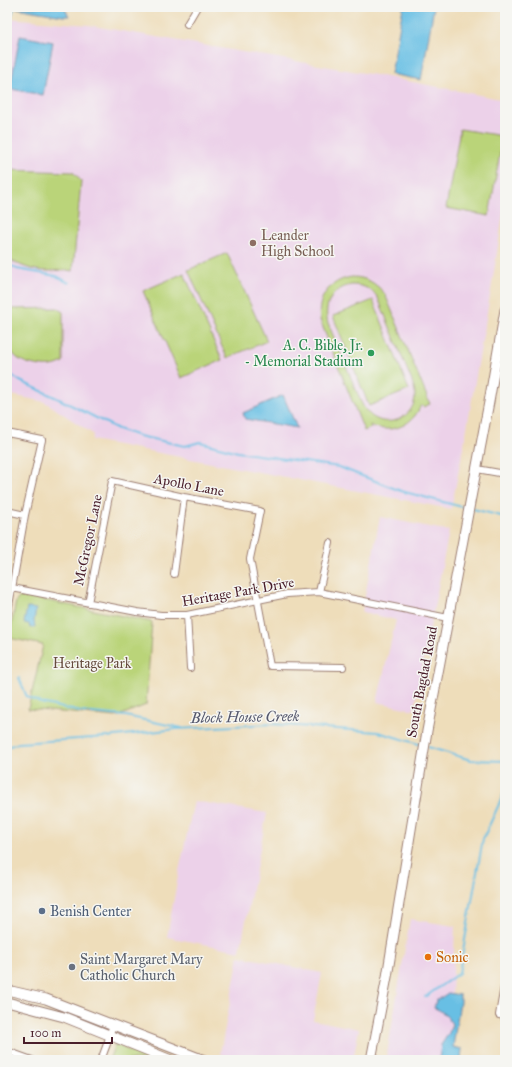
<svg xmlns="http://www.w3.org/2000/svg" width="512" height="1067" font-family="'IM FELL Great Primer',serif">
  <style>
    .built { fill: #ecd1e9 }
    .green { fill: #bad479; stroke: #827a52; fill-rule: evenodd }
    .water { fill: #67bfe4; stroke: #586f88 }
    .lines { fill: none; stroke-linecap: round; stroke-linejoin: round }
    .stream { stroke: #67bfe4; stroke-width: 2 }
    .street-casing { stroke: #9c7e72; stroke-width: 8 }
    .secondary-casing { stroke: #9c7e72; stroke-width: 11 }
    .street { stroke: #fff; stroke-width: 6 }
    .secondary { stroke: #fff; stroke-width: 9 }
    .education-dot { fill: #8d6e63; stroke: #f6f6f2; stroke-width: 1.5 }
    .leisure-dot { fill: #2e9e5b; stroke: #f6f6f2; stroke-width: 1.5 }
    .service-dot { fill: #5c6f8a; stroke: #f6f6f2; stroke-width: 1.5 }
    .food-dot { fill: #e8710a; stroke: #f6f6f2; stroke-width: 1.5 }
    .worship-dot { fill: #6b7280; stroke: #f6f6f2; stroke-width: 1.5 }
    .labels { text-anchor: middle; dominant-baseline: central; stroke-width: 3; stroke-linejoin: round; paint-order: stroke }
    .education-label { font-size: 14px; fill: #785e54; stroke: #f6f6f2; text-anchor: start }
    .leisure-label { font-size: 14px; fill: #27864d; stroke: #f6f6f2; text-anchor: end }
    .street-label { font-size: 14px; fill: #4a1f2b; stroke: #f6f6f2 }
    .park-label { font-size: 14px; fill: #664c3e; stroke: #f6f6f2 }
    .service-label { font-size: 14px; fill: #4e5e75; stroke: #f6f6f2; text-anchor: start }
    .food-label { font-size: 14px; fill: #c56008; stroke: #f6f6f2; text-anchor: start }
    .worship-label { font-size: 14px; fill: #5b616d; stroke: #f6f6f2; text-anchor: start }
    .water-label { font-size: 15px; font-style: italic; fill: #54576c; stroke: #f6f6f2 }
  </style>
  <rect width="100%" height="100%" fill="#f6f6f2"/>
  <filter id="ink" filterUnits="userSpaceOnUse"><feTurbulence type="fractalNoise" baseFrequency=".025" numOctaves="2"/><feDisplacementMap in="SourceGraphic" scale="8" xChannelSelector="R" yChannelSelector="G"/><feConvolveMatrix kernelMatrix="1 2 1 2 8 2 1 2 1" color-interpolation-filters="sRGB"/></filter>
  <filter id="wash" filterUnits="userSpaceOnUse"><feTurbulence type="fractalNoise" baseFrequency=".012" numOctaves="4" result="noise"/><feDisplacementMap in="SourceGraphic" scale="16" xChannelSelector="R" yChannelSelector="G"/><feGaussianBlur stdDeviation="0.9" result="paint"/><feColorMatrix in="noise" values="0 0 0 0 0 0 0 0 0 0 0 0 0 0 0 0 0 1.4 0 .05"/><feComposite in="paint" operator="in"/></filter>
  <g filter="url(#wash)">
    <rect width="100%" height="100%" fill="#eeddba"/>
    <path class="built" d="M7,18l81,7 299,52 118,23v101l-13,83 -29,166 -12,59 -359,-69 1,-6 -48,-32 -38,-8z
      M380,517l69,14 -35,179 -37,-8 19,-82 -34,-8z
      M194,801l73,12 -27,138 -73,-14 12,-66z
      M410,919l45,7 -4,97 -7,37h-58z
      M239,956l83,17 -9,47 46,9 -6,31h-112l-21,-6z"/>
    <path class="green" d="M460,129l43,7 -14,80 -43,-8z
      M7,170l66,2 8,9 -8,90c-9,-2 -16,0 -25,0 -15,0 -28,-5 -41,-13z
      M227,253l40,88 -40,17 -39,-88z
      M184,273l38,87 -41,18 -38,-87z
      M352,277c14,0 24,6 33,17l45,110 -7,3 -2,-2c-8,21 -30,30 -51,20l1,3 -7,3 -44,-111c-4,-22 10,-40 32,-43zM352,285c11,0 20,4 26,13l35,86c12,35 -35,53 -51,20l-34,-81c-5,-19 5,-35 24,-38z
      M373,300l36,90 -40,16 -36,-90z
      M58,308l5,4v50c-9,5 -18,5 -28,3 -33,-6 -28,-29 -28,-56z
      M24,596l128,26 -6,83 -30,12 -88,-8 15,-64 -34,-7 7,-37 4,-4z
      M115,1044l35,16h-41z"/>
    <path class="water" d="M10,7h54l5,9h-6z
      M403,7h31l-13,73 -30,-6z
      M20,36l33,6 -10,53 -32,-6 -1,-1z
      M283,395l14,33 -52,-9 -2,-6z
      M27,608l9,1 -2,12 1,6 -5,1 -1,-4 -5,-1z
      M448,993l12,2v7l-7,45 9,2 -1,11h-22l2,-15 8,-12 3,-9c-4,-7 -10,-14 -18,-16l2,-7z"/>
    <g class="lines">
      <path class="stream" d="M7,30l7,-22
        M7,263l10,6 39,7 13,7
        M7,372l13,9 39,18 59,30 21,7 46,10 15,-4 38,10 101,15 62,24 65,17
        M473,509l32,8
        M19,678l8,19 14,6 40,9 45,4 56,12
        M7,747l12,-4 88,-6 69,-8 96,-5 106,8 44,13
        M428,747l43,13 34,1
        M425,997l34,-24 24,-134 22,-48"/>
    </g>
  </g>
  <g filter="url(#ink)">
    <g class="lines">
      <g class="street-casing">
        <path id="street" d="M187,24l10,-17
          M7,433l35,7 -17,75 -18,102
          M477,469l28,5
          M7,511l18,4
          M174,574l10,-77
          M7,587l130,25 24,3h26l100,-21 32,-2 129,26
          M319,592l11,-49
          M88,603l24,-122 72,16 76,14 -10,48 20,107 73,1
          M187,615l3,53
          M505,981l-6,34 6,1
          M7,1051l25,9
          M101,1060l6,-16 6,-20"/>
      </g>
      <g class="secondary-casing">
        <path id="secondary" d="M7,990l39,9 158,61
          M7,1002l57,15 107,43
          M371,1060l16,-83 40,-246 62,-329 16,-92"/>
      </g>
      <use href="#street" class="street"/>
      <use href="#secondary" class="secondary"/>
    </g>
  </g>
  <circle class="education-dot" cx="253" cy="243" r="4"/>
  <circle class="leisure-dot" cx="371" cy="353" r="4"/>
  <circle class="service-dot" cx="42" cy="911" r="4"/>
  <circle class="food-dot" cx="428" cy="957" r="4"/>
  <circle class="worship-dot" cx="72" cy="967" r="4"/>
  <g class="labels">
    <g class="education-label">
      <text x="261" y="235">Leander<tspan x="261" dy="16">High School</tspan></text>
    </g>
    <g class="leisure-label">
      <text x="363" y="345">A. C. Bible, Jr.<tspan x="363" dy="16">- Memorial Stadium</tspan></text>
    </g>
    <g class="street-label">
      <text transform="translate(189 485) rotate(11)">Apollo Lane</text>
      <text transform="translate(88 540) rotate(-78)">McGregor Lane</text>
      <text transform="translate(238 592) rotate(-10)">Heritage Park Drive</text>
      <text transform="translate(422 682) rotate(-79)">South Bagdad Road</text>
    </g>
    <g class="park-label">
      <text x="92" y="663">Heritage Park</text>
    </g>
    <g class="service-label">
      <text x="50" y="911">Benish Center</text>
    </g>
    <g class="food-label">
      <text x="436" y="957">Sonic</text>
    </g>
    <g class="worship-label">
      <text x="80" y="959">Saint Margaret Mary<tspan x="80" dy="16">Catholic Church</tspan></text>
    </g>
    <g class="water-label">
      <text transform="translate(245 717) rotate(-1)">Block House Creek</text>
    </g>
  </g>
  <rect width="512" height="1067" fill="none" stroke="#f6f6f2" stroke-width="24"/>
  <path d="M24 1037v6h88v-6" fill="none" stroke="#4a1f2b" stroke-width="2"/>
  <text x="30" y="1037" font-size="12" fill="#4a1f2b" stroke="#f6f6f2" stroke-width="3" paint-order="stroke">100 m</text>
</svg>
